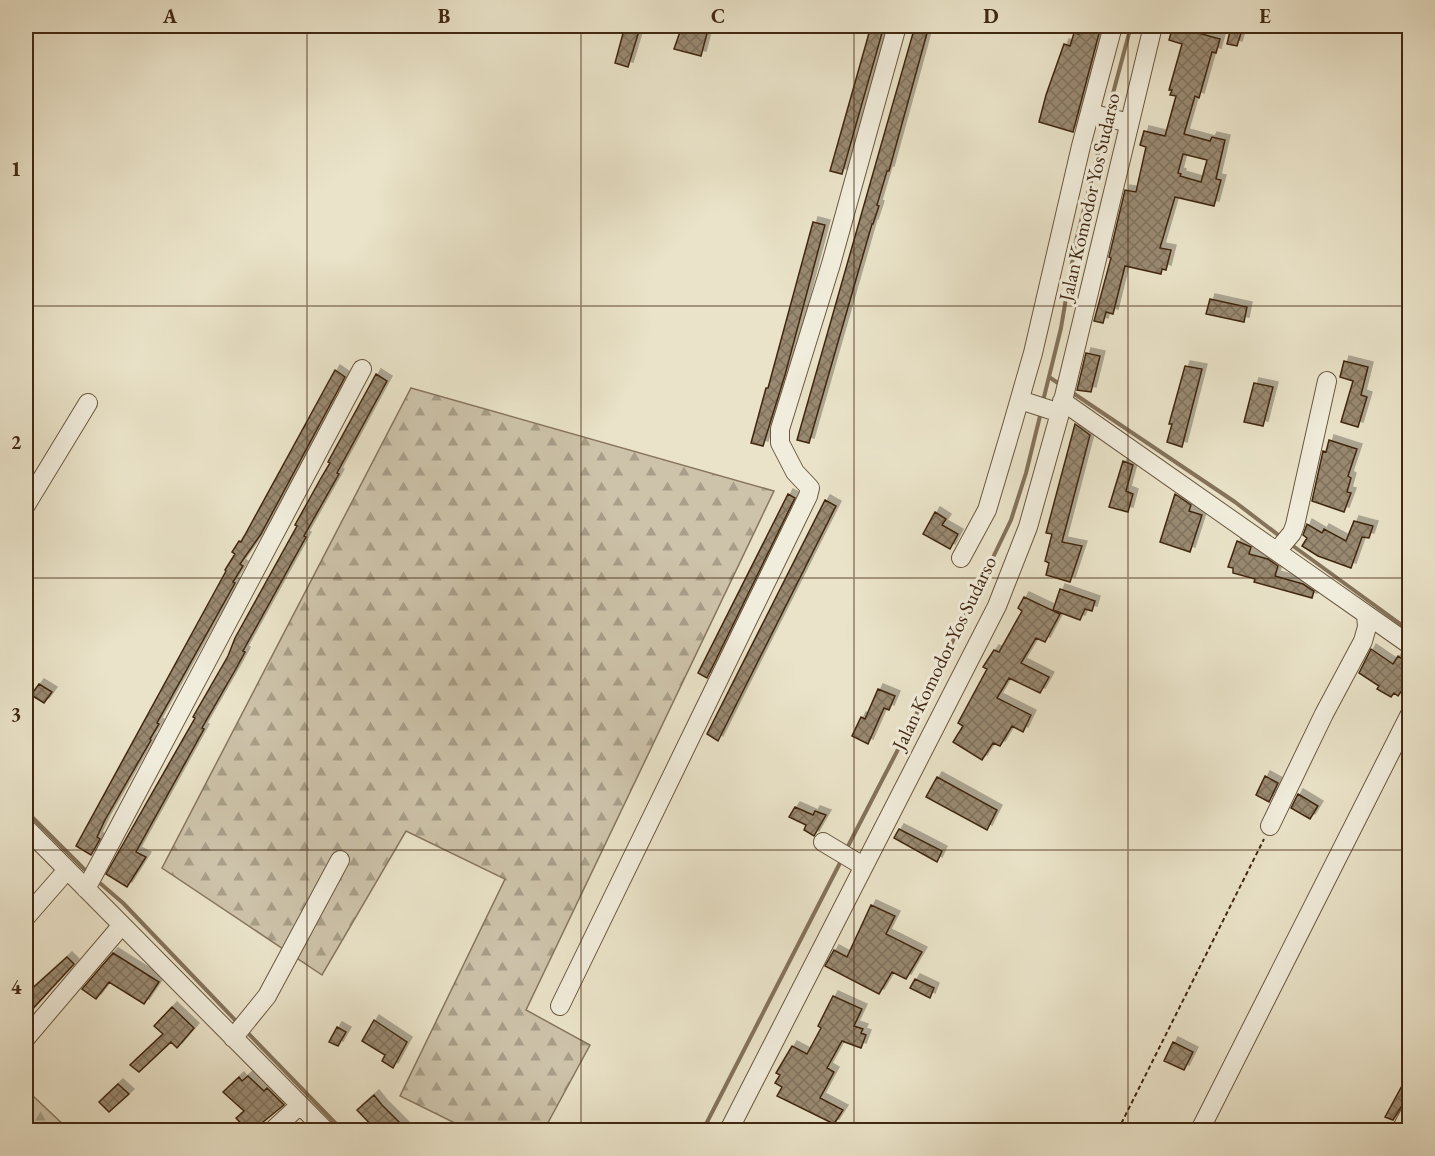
<svg xmlns="http://www.w3.org/2000/svg" width="1435" height="1156" font-family="'EB Garamond',serif">
  <style>
    .forest { fill: url(#forest-firs); stroke: #87765e; stroke-width: 1.5 }
    .lines { fill: none; stroke-linecap: round; stroke-linejoin: round }
    .stream { stroke: #84725a; stroke-width: 4 }
    .building { fill: url(#building-cross-hatch); stroke: #412811; stroke-width: 1.5; fill-rule: evenodd; filter: url(#shadow) }
    .minor-casing { stroke: #6b573f; stroke-width: 20 }
    .path { stroke: #412811; stroke-width: 2; stroke-dasharray: 4.5 3; stroke-linecap: butt }
    .minor { stroke: #f1eddc; stroke-width: 18 }
    .grid { fill: none; stroke: #412811; stroke-width: 1.5; stroke-opacity: 0.55 }
    .labels { text-anchor: middle; dominant-baseline: central; stroke-width: 6; stroke-linejoin: round; paint-order: stroke }
    .street-label { font-size: 20px; fill: #412811; stroke: #f1eddc }
    .neatline { fill: none; stroke: #412811; stroke-width: 2 }
    .grid-label { font-size: 20px; text-anchor: middle; font-weight: bold; fill: #412811 }
  </style>
  <defs>
    <pattern id="forest-firs" width="22" height="20" patternUnits="userSpaceOnUse" patternTransform="scale(1.5)"><rect width="22" height="20" fill="#cdc3aa"/><path d="M5 1l3.5 6h-7zM16 11l3.5 6h-7z" fill="#a89e89"/></pattern>
    <pattern id="building-cross-hatch" width="8" height="8" patternUnits="userSpaceOnUse" patternTransform="scale(1.5)"><rect width="8" height="8" fill="#998971"/><path d="M0 0l8 8M0 8l8-8" fill="none" stroke="#7e705b"/></pattern>
    <filter id="shadow"><feDropShadow dx="5" dy="-5" stdDeviation="0" flood-color="#0004"/></filter>
  </defs>
  <rect width="100%" height="100%" fill="#eae3c9"/>
  <filter id="stains"><feTurbulence type="fractalNoise" baseFrequency=".00333" numOctaves="4"/><feColorMatrix values="0 0 0 0 .2 0 0 0 0 .09 0 0 0 0 .02 0 0 0 .5 -.17"/></filter>
  <radialGradient id="worn" r=".72"><stop offset=".6" stop-color="#630" stop-opacity="0"/><stop offset="1" stop-color="#630" stop-opacity=".3"/></radialGradient>
  <path class="forest" d="M411,388l363,103 -248,519 64,35 -46,85h-75l-69,-34 105,-217 -99,-48 -84,144 -160,-107z
    M31,1094l38,36h-43v-31z"/>
  <g class="lines">
    <path class="stream" d="M1108,112l23,-86
      M1049,377l12,8
      M1070,391l165,111 46,35
      M1043,401l18,-73 14,-83 31,-123
      M1289,543l121,88
      M26,811l58,58
      M846,850l90,-174 75,-156 15,-47 15,-61
      M101,884l22,19 114,119
      M245,1030l97,100
      M703,1130l139,-271"/>
  </g>
  <path class="building" d="M625,26h11l-1,4 4,1 -11,36 -13,-4z
    M682,26h27l-8,30 -27,-7z
    M871,26h13l-42,148 -12,-3z
    M915,26h14l-40,145h-2l-10,34 2,1 -6,18h-1l-63,219 -12,-3z
    M1082,26h19l-28,106 -34,-10 7,-27 18,-51 6,2 4,-13 5,1z
    M1173,26l47,13 -4,14 -4,-1 -13,46 -4,-2 -11,38 26,7 2,-4 13,3 -9,39 5,1 -7,26 -39,-9 -15,51 11,2 -5,20 -4,-1 -1,5 -36,-8 -12,48 -7,-2 -3,11 -9,-2 17,-63 -2,-1 16,-67 11,2 10,-45 -6,-2 4,-14 21,5 11,-40 -6,-1 2,-5h-3l13,-46 -13,-4zM1183,154l24,6 -6,22 -21,-6 1,-2 -3,-1z
    M1230,31l11,2 -4,13 -10,-2z
    M813,222l12,3 -40,150 -22,71 -12,-3 15,-55h2z
    M1210,299l37,8 -3,15 -38,-8z
    M1086,353l14,3 -9,36 -14,-2z
    M1344,361l24,6 -7,28 6,2 -9,30 -17,-5 12,-41 -13,-4z
    M1185,366l17,3 -20,78 -15,-5 5,-18h-3z
    M335,370l10,7 -84,157 -21,30 3,2 -10,16 2,1 -78,140 2,1 -9,15 1,1 -46,80 -8,17 3,2 -9,16 -15,-9 150,-275 -1,-1 10,-16 -3,-2 7,-11 2,1 11,-20z
    M376,374l11,7 -50,92 2,1 -35,62 2,1 -63,114 2,1 -8,15 -35,61 2,1 -68,123 10,5 -19,30 -21,-13 89,-156 -2,-1 35,-61 7,-18 62,-112 -2,-1 26,-47 9,-15 -2,-1z
    M1254,383l19,4 -10,39 -19,-4z
    M1075,424l15,11 -28,107 20,4 -12,36 -24,-7 3,-12 -4,-2 7,-27 -6,-1z
    M1329,440l28,9 -9,27 3,2 -4,14 4,1 -7,19 -32,-11 11,-50 3,1z
    M1123,461l10,4 -7,26 7,3 -5,18 -19,-5z
    M788,494l7,4 -88,180 -9,-5z
    M1175,494l16,11 -2,6 13,4 -12,37 -30,-10z
    M825,500l11,6 -118,235 -11,-7z
    M935,512l11,7 -4,6 16,9 -8,15 -27,-15z
    M1354,521l19,5 -4,12 -7,-1 -11,31 -33,-12 -16,-10 5,-8 -4,-3 4,-11 15,9 2,-4 22,12z
    M1237,541l14,6 -2,7 19,5 10,7 -3,10 28,8 11,7 -2,7 -58,-16 1,-3 -22,-6v-5l-5,-1z
    M1060,589l35,12 -3,10 -7,-2 -5,11 -27,-10z
    M1024,597l36,17 -15,28 -9,-4 -15,25 28,14 -9,16 -31,-15 -12,20 34,17 -8,17 -11,-6 -12,20 -7,-3 -11,17 -29,-18 10,-16 -5,-3 29,-54 -4,-2 11,-17 5,2 23,-41 -4,-3z
    M1371,649l22,15 5,-8 12,9v14l-12,17 -4,-3 -3,4 -14,-8 2,-3 -20,-13z
    M39,684l13,8 -8,11 -13,-8z
    M878,689l17,7 -6,14 -5,-2 -16,36 -16,-8 9,-19 4,2z
    M1265,776l13,7 -9,19 -13,-7z
    M937,777l60,33 -10,20 -61,-33z
    M1298,794l20,12 -8,13 -19,-11z
    M795,807l18,8 2,-4 11,4 -12,21 -10,-6 2,-5 -17,-8z
    M899,829l43,22 -5,11 -43,-24z
    M871,905l24,11 -9,18 36,18 -16,27 -14,-7 -13,22 -54,-28 9,-16 13,7z
    M113,953l46,29 -15,22 -35,-22 -13,17 -14,-10z
    M67,957l7,7 -48,52v-22z
    M915,979l19,9 -4,10 -20,-10z
    M833,996l29,13 -8,17 9,3 -2,4 5,2 -5,13 -19,-7 -15,27 7,4 -14,26 23,12 -9,14 -57,-28 5,-9 -7,-4 5,-8 -4,-2 16,-27 15,8 14,-26 -3,-2z
    M172,1007l22,21 -17,20 -6,-6 -32,30 -9,-7 33,-31 -9,-8z
    M374,1020l33,22 -14,26 -11,-7 3,-6 -23,-14z
    M337,1027l9,5 -8,14 -9,-4z
    M1173,1042l20,10 -9,18 -20,-9z
    M1410,1071v22l-17,27 -8,-3z
    M248,1076l16,15 3,-3 17,17 -32,26h-4l-12,-13 8,-7 -21,-19 16,-15 3,4z
    M118,1084l11,10 -20,18 -10,-10z
    M374,1095l8,10 26,26h-31l-20,-21z"/>
  <g class="lines">
    <g class="minor-casing">
      <path id="minor" d="M1090,113l39,10
        M1020,400l40,13
        M1062,401l348,244
        M26,505l62,-102
        M1277,551l15,-18 3,-8 32,-144
        M961,558l26,-48 25,-84 21,-73 48,-207 32,-120
        M1270,826l54,-112 39,-73 4,-14 -1,-13
        M26,828l299,302
        M823,842l40,24
        M86,889l276,-520
        M26,917l41,-47
        M560,1006l248,-510 2,-8 -15,-16 -15,-29v-14l51,-165 66,-238
        M26,1038l96,-113
        M233,1038l34,-42 73,-136
        M273,1130l27,-25
        M729,1130l268,-524 31,-79 32,-114 93,-387
        M1200,1130l210,-416
        M1401,1130l9,-17"/>
    </g>
    <path class="path" d="M1118,1130l146,-291"/>
    <use href="#minor" class="minor"/>
  </g>
  <path class="grid" d="M307,26v1104M581,26v1104M854,26v1104M1128,26v1104M26,306h1384M26,578h1384M26,850h1384"/>
  <g class="labels">
    <g class="street-label">
      <text transform="translate(1089 197) rotate(-77)">Jalan Komodor Yos Sudarso</text>
      <text transform="translate(944 653) rotate(-64)">Jalan Komodor Yos Sudarso</text>
    </g>
  </g>
  <rect width="1435" height="1156" fill="none" stroke="#eae3c9" stroke-width="66"/>
  <rect x="33" y="33" width="1369" height="1090" class="neatline"/>
  <g class="grid-label">
    <text x="170" y="23">A</text>
    <text x="444" y="23">B</text>
    <text x="718" y="23">C</text>
    <text x="991" y="23">D</text>
    <text x="1265" y="23">E</text>
    <text x="16" y="176">1</text>
    <text x="16" y="449">2</text>
    <text x="16" y="721">3</text>
    <text x="16" y="994">4</text>
  </g>
  <rect width="100%" height="100%" filter="url(#stains)"/>
  <rect width="100%" height="100%" fill="url(#worn)"/>
</svg>
